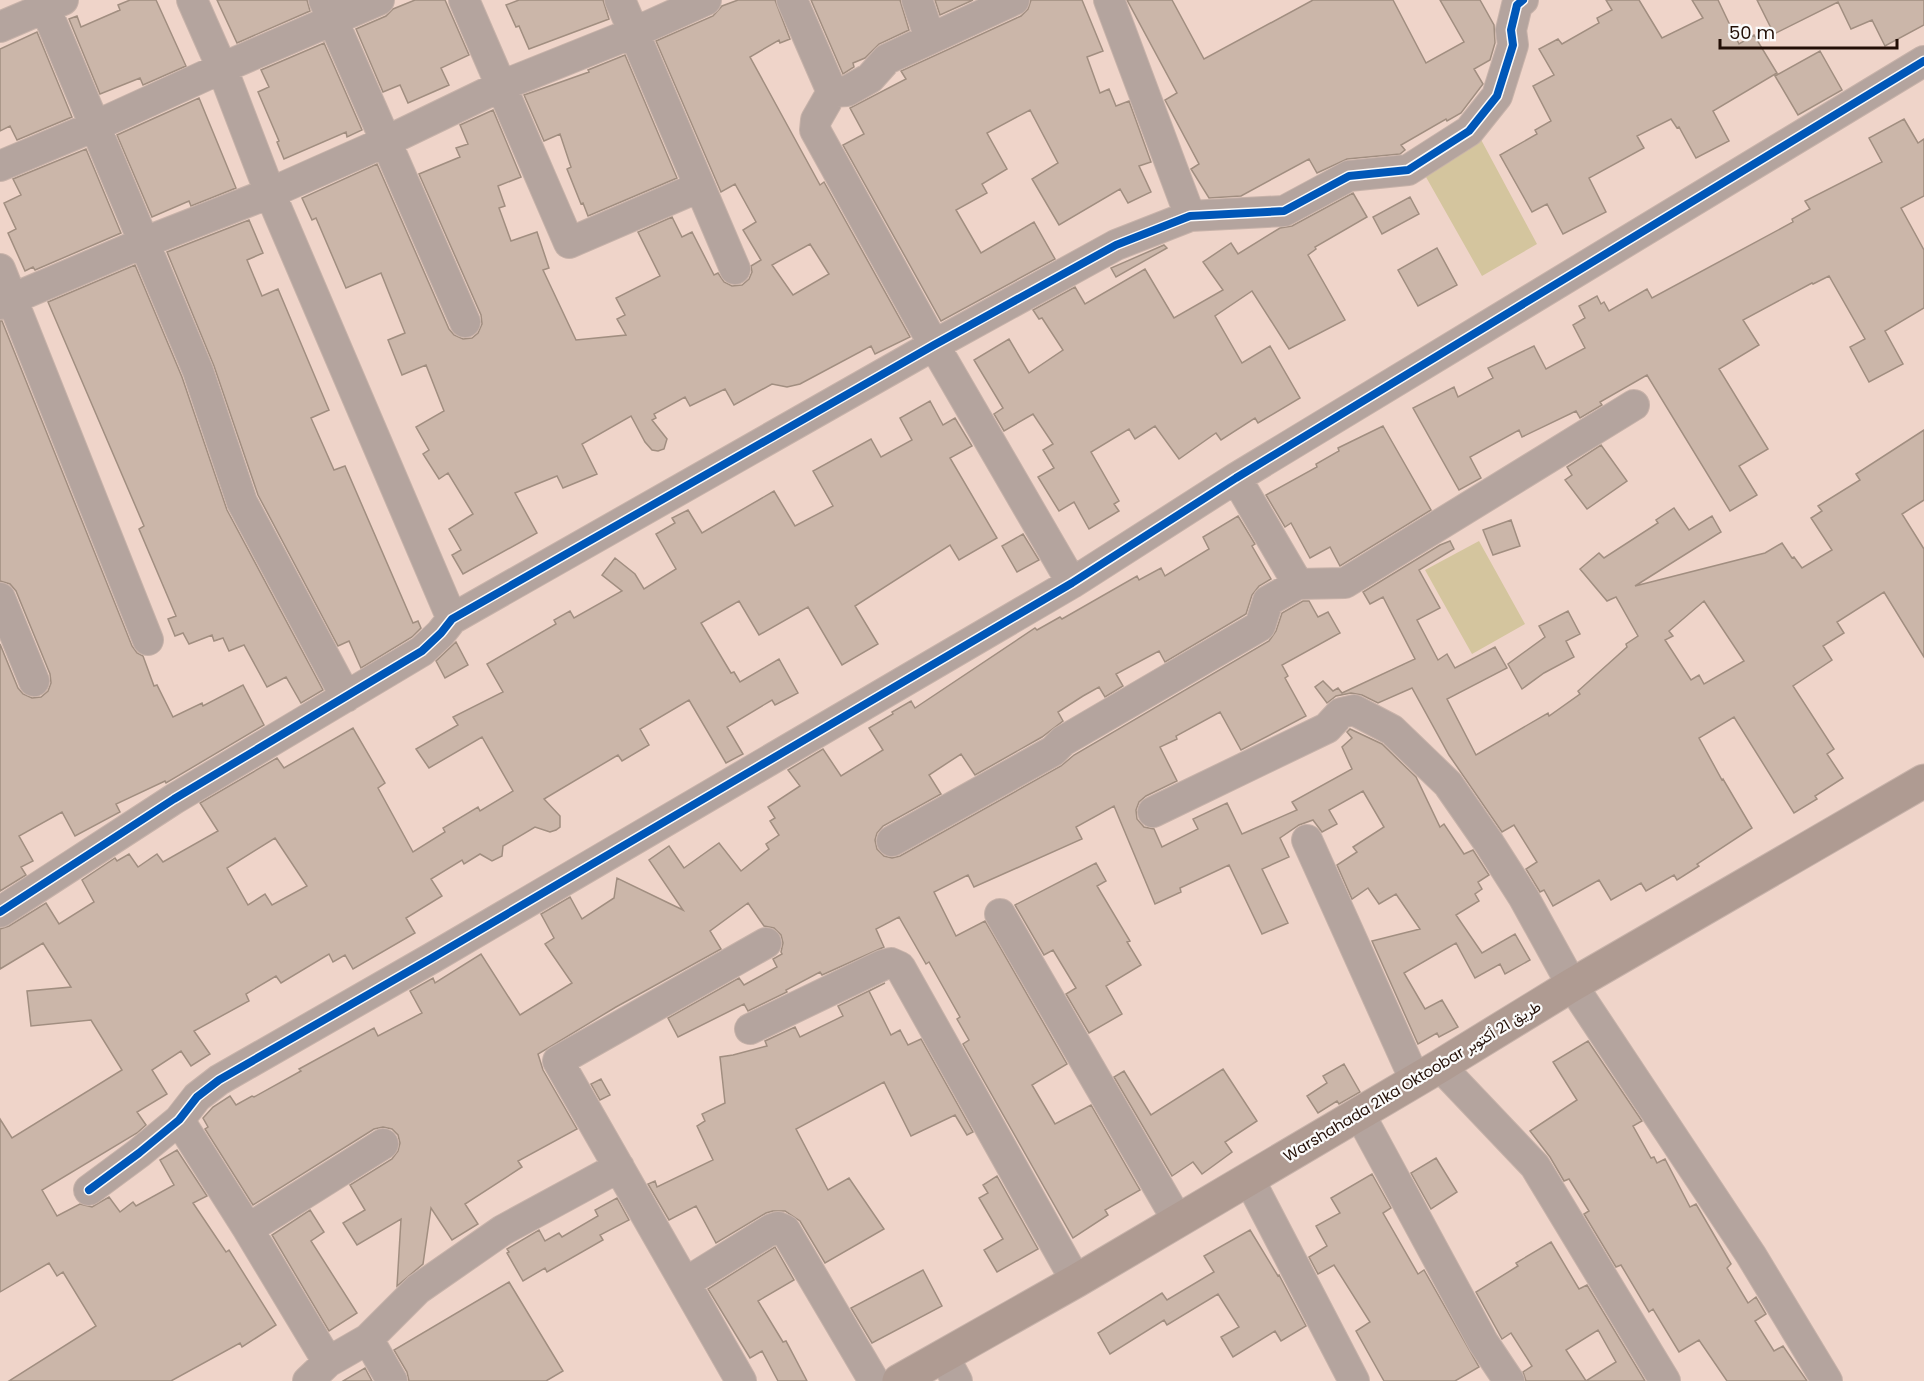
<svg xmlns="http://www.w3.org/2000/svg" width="1924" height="1381" font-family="Poppins,Vazirmatn,sans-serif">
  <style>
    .green { fill: #d4c59e }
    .building { fill: #cbb6a9; stroke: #a18e80; stroke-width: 1.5; fill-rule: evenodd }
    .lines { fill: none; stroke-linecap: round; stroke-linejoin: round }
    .minor-casing { stroke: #c7b2a9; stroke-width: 32 }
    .major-casing { stroke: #c7b2a9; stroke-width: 35 }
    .minor { stroke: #b4a49e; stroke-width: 30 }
    .major { stroke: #af9b92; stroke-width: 33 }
    .cycleway-casing { stroke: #fbfbfb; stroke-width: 11 }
    .cycleway { stroke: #0057b8; stroke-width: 8 }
    .labels { text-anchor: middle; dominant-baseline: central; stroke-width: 4.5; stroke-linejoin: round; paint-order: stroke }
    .street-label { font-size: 15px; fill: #230f06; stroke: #fbfbfb }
  </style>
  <rect width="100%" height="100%" fill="#efd4c9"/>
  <path class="green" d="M1478,134l59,110 -55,32 -60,-106z
    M1479,541l46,83 -53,30 -47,-84z"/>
  <path class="building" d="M130,0h26l30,66 -43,19 -3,-7 -40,16 -31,-75 8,-3 4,11 39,-17 -2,-5z
    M217,0h90l3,11 -73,32z
    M415,0h30l24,55 -28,13 8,17 -41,18 -8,-18 -17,7 -27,-63 30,-13 7,-7z
    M519,0h84l6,19 -80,30 -10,-23 -3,1 -10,-22z
    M738,0h37l15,39 -10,4 -1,-3 -29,17 70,128 4,-3 86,155 -35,17 -4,-8 -71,38 -13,3 -15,-3 -38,21 -9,-16 -35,17 -5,-9 -31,17 2,4 -4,2 15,19 -3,10 -6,2 -6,-1 -7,-8 -14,-26 -49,28 15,30 -34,14 -6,-12 -42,17 22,40 -74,41 -11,-19 9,-5 -12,-21 24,-15 -25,-41 -9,6 -16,-25 6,-4 -13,-23 28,-16 -18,-46 -24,10 -14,-35 17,-7 -24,-60 -35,15 -30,-70 -4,2 -10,-22 75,-34 72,165 5,6 9,4 9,-1 6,-5 4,-9 -1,-9 -62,-141 41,-17 -4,-9 12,-4 -8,-19 33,-15 28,67 -23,9 7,20 -6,2 12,33 26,-9 12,36 -6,2 33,70 50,-5 -9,-16 8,-4 -9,-17 44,-22 -22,-44 34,-15 10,20 10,-5 22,43 4,-2 6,9 8,4 10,-1 7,-6 3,-7 -1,-6 10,-6 -18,-30 13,-8 -21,-38 -14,8 -65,-151 57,-25 9,-10zM810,244l19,30 -36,21 -21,-30z
    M811,0h89l9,30 -30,14 -14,14 -12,5 1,4 -11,7z
    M935,0h38l-33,15z
    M1031,0h51l21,51 -16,6 13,36 9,-4 7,17 13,-5 22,61 -12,4 12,26 -23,11 -8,-14 -61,36 -27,-46 26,-16 -28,-53 -43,23 20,36 -25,15 5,9 -31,17 25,43 53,-31 21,37 -114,62 -98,-176 21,-11 -14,-26 56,-29 -5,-8 120,-55 7,-7z
    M1127,0h45l32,59 109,-59h80l33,63 38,-21 -24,-42h40l14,25 1,18 -5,17 -16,9 9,15 -22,29 -14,8 -1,-2 -45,26 4,5 -5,4 -53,5 -30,14 -8,-14 -68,37 -32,2 -18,-29 8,-5 -34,-64 12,-7z
    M1606,0h33l23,38 41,-20 -11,-18h26l21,44 15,-9 23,38 -64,38 16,30 -33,17 -17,-31 -2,1 -6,-9 -34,17 7,12 -55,30 17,34 -43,22 -16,-30 -15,8 -32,-57 37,-21 -2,-4 16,-9 -18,-35 21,-11 -15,-26 19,-10 4,5 37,-21 -2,-5 15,-8z
    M1757,0h167v25l-39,21 -13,-26 -21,9 -13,-27 -64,32z
    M37,32l35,85 -55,23 -7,-14 -10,5v-82z
    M324,43l38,87 -15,7 -1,-5 -62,27 -7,-17 2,-1 -21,-49 11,-5 -8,-17z
    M1820,51l22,39 -44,25 -23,-39z
    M625,55l52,123 -89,38 -5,-13 -2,1 -14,-35 4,-2 -11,-33 -16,7 -20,-46 65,-23 -1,-2z
    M199,98l37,90 -45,18 -2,-5 -37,16 -35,-82z
    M1904,119l14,24 6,-4v57l-23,12 23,42v58l-39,23 18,33 -34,18 -19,-35 15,-8 -36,-63 -16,8 -1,-1 -69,37 16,25 -40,24 49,80 -29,17 18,29 -27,16 -83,-136 -47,27 2,3 -22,13 -4,-7 -54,26 -3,-7 -49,27 11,21 -22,12 -46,-82 41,-21 4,10 35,-19 -5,-10 46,-22 12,23 39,-21 -12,-23 12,-7 -6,-12 18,-10 4,8 3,-2 5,9 38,-22 5,9 141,-76 -1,-3 18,-10 -5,-8 77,-39 -13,-24z
    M86,149l35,84 -86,37 -2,-3 -8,4 -17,-38 8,-4 -12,-26 17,-8 -8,-16z
    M1353,193l14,24 -52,30 1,2 -8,6 37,65 -56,29 -37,-58 -37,25 27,47 28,-17 30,52 -42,25 -3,-5 -34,22 -5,-7 -37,26 -24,-33 -20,13 -6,-10 -38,23 28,49 -5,3 5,7 -30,18 -15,-27 -15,9 -21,-34 16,-9 -11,-18 10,-6 -20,-30 -29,17 -10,-17 9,-6 -29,-48 35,-21 20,34 34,-23 -21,-32 -3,1 -6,-9 42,-23 10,17 60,-35 29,49 49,-28 -20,-28 28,-19 7,11 42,-26 12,-2z
    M1410,197l9,17 -37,20 -9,-17z
    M249,220l14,33 -16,7 15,36 16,-7 51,121 -18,8 23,52 11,-4 68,157 5,-2 3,7 -9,9 -51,31 -12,-27 -11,5 -80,-151 -44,-129 -47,-114z
    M1164,245l3,3 -51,29 -5,-9z
    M1437,248l20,37 -39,21 -20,-36z
    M135,265l47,112 45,133 96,180 -22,13 -15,-26 -19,10 -23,-42 -15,6 -6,-13 -9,3 -2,-6 -23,9 -6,-11 -8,3 -7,-17 8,-3 -37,-87 5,-3 -96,-224z
    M0,321h2l130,325 5,7 6,3 11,30 3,-1 16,32 29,-14 1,3 40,-21 21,40 -98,58 -1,-2 -49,23 4,8 -45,24 -13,-24 -43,24 14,25 -12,6 5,8 -26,16v-247l18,44 5,6 9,4 9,-1 7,-6 3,-8 -1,-9 -34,-83 -6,-7 -10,-3z
    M930,401l13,24 12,-7 17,28 -22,12 47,80 -38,22 -9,-15 -95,61 23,38 -36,21 -34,-58 -49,28 -20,-34 -38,22 30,50 3,-1 6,10 39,-23 19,34 -23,12 -3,-5 -45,27 16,27 -17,9 -37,-63 -49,29 9,16 -27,16 -4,-6 -74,44 16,17v11l-4,3 -6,2 -15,-5 -32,19 -1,10 -10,5 -12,-7 -16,10 -2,-4 -31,19 11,17 -36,22 9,15 -62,36 -8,-14 -12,7 -4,-8 -48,29 -5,-7 -30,18 3,7 -55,30 16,23 -19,12 -10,-15 -29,19 15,24 -30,18 9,13 -9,8 -95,57 15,26 23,-12 12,3 17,-10 11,15 13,-10 3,4 38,-21 -14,-25 17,-10 30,46 -14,7 33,49 3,-2 47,75 -34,22 -2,-4 -69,38h-162l87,-55 -33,-54 -6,4 -8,-13 -49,29v-173l12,19 110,-68 -31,-50 -60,6 -4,-35 44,-4 -28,-44 -43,26v-40l9,-3 37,-23 13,21 35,-22 -12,-22 33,-22 2,3 12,-7 9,13 19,-13 6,8 55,-31 -18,-28 77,-45 7,10 69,-40 32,55 -7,5 35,64 32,-20 -2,-4 35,-21 2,4 33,-20 -31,-54 -53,31 -13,-19 42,-24 -5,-8 50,-25 -16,-28 69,-40 -2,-4 16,-9 4,7 48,-27 -20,-16 13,-17 20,16 9,15 32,-20 -20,-35 19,-11 -3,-5 16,-8 14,23 72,-42 21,35 38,-20 -20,-35 58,-32 10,18 31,-17 -12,-22zM275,838l32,48 -35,19 -7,-11 -17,11 -21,-37z
    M1383,426l48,84 -91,56 -10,-19 -20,11 -19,-35 -6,4 -19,-32 51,-28 -1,-3 23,-13 -1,-3z
    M1924,430v70l-22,14 22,35v108l-40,-65 -47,30 7,11 -21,13 9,14 -39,26 41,63 -7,5 16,24 -28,18 2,3 -23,14 -60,-96 -35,21 23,42 1,-1 29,49 -55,36 2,2 -22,14 -3,-5 -28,16 -5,-8 -30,17 -12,-20 -46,26 -9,-16 -4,2 -14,-23 11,-7 -23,-37 -12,7 -53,-77 -37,-67 -34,15 -16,-8 -11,-2 -15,3 -9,7 -12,-16 8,-6 10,10 5,-3 4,5 73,-34 -32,-62 -13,7 -7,-12 77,-47 10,-4 4,8 -35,21 21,38 -23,12 21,40 9,-6 8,14 40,-21 12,21 -60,31 29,56 72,-42 1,3 31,-22 -2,-3 49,-44 -1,-3 12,-8 -22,-39 -9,4 -27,-32 19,-16 5,5 54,-35 -2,-3 18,-12 15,22 23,-14 9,16 -86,54 130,-33 17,-10 10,15 2,-1 8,11 30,-18 -21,-32 11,-7 -4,-5 42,-26 -4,-6zM1704,601l40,60 -40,23 -5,-9 -8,5 -26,-40 8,-4 -4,-5z
    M1601,445l26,36 -40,28 -22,-29 7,-5 -5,-8z
    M1238,516l17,28 -3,2 19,33 -12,7 -7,9 -6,19 -81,48 -6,-11 -43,23 7,12 -18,11 -6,-10 -16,9 -25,16 5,9 -21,16 -67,38 -14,-21 -32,21 12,19 -58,32 -6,7 -2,7 2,9 7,7 8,2 8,-2 161,-90 13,-11 195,-114 7,-10 6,-18 21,-12h6l9,16 10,-5 12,21 -58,32 6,11 -3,2 21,38 -65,34 -21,-38 -44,24 1,3 -17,8 17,34 -31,15 -7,6 -3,8 1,9 7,8 10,2 8,18 36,-18 -5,-10 34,-16 15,31 55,-24 -5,-8 60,-33 -10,-22 10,-9 -5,-6 3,-3 32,15 34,33 24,50 4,-3 20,30 9,-4 16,25 -11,7 4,7 -7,5 4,7 -23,14 26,38 33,-19 15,26 -25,14 -5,-10 -25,14 -19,-35 -52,30 21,36 17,-9 16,27 -19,10 -2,-4 -19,11 -46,-103 48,-12 -24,-35 -17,10 -11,-16 -16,11 -15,-34 20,-13 -4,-5 31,-20 -21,-36 -34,19 8,14 -15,8 -9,-12 -14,5 -19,13 9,19 -27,12 26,54 -26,11 -33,-69 -49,23 1,4 -26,12 -41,-98 -38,21 6,12 -108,48 -6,-12 -34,17 22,44 29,-15 82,143 -35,21 23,39 36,-19 49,85 -35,20 3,5 -35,23 -110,-194 6,-4 -12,-21 3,-2 -31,-55 -3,2 -27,-47 -23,12 8,18 -62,28 -2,-3 -34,18 1,2 -39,19 -4,-7 -66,33 -10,-19 71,-40 5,7 33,-18 -4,-8 9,-5 -1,-2 2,-9 -2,-8 -7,-7 -10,-2 -16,-23 -38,28 11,18 -105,58 -78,47 5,16 34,59 -59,32 4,6 -57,37 13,20 -26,16 -21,-32 -8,56 -26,22 4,-67 -44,26 -14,-22 22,-13 -15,-25 42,-26 6,-8 2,-8 -2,-8 -6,-6 -9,-2 -9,2 -121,76 -48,-76 3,-2 -5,-9 10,-11 17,-11 6,9 16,-9 2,1 47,-26 -2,-2 75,-41 4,8 44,-23 -12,-22 23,-13 2,5 46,-29 39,61 52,-32 -27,-39 9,-6 -13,-24 29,-17 12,22 32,-21 3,-20 66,32 -34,-50 20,-14 15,22 35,-25 22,28 28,-22 -3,-5 13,-9 -9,-14 5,-3 -7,-11 32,-21 -12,-16 35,-21 18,27 42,-26 -14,-22 24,-14 -1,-2 19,-11 4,7 120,-80 2,2 23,-13 2,2 75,-43 2,4 22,-12 4,8 44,-27 -6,-12z
    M1511,520l9,26 -27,9 -10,-25z
    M1023,534l16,26 -22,12 -15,-26z
    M1568,611l12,23 -14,7 8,16 -30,16 -22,16 -14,-25 37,-27 -6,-11z
    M456,642l12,23 -23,13 -9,-17z
    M1096,863l10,18 -9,5 33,55 -3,1 14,23 -35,21 16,28 -33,19 -23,-39 10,-6 -23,-38 -9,5 -29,-50z
    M885,983l-16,8 22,44 9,-5 8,15 13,-6 52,93 -6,3 -12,-20 -44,21 -27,-54 -88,47 32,61 21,-12 35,51 -59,34 -25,-42 -15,-10h-12l-7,2 -50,30 -20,-37 -27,14 -21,-36 7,-3 2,6 56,-27 -16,-34 8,-5 -3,-7 23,-11 -5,-46 13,-2 34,-9 -2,-5 30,-14 5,10 43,-21 -5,-10z
    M1588,1041l54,80 -9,5 18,32 3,-1 3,6 8,-4 25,48 6,-3 35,60 -4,4 21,35 8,-6 10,17 -11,7 19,30 9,-5 24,35h-80l-28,-41 -20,12 -26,-43 -4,3 -28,-47 -5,2 -32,-53 5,-3 -20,-32 -5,2 -14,-24 -20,-26 47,-31 -24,-38z
    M1344,1064l16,28 -21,12 -2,-3 -19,12 -11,-17 20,-13 -4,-7z
    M1223,1069l34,52 -32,21 7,10 -30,22 -9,-12 -21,14 -58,-99 10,-6 27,44z
    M601,1079l9,16 -10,5 -9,-16z
    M1436,1158l21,34 -26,17 -20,-36z
    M1372,1174l19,34 -8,5 35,61 6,-4 55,97 -24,14h-71l-28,-50 14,-9 -36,-57 -16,9 -9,-17 18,-11 -11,-20 24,-13 -9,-15z
    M997,1176l41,73 -41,23 -13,-22 19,-11 -24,-41 9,-5 -5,-8z
    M617,1198l12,22 -29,15 3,5 -56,32 -2,-4 -22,13 -16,-28 2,-1 -2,-3 32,-19 6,11 14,-8 3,4 36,-21 -3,-6z
    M310,1210l14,22 -13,9 46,72 -28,18 -57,-96z
    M1250,1230l28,46 1,-1 27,51 -25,15 -6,-10 -42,26 -12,-20 18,-10 -21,-33 -51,31 -3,-5 -54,34 -12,-21 64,-40 5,7 47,-28 -10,-16z
    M1551,1242l28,47 8,-4 58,96h-119l-3,-9 9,-6 -21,-33 -9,6 -26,-47 42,-26 -2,-3zM1598,1330l18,32 -30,19 -20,-31z
    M775,1247l19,33 -36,21 25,41 3,-1 21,40h-29l-16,-30 -12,7 -42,-69z
    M923,1270l19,36 -70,37 -21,-35z
    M509,1282l54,89 -17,10h-137l-2,-9 -13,-22z
    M365,1368l7,13h-29z"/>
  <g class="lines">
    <g class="minor-casing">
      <path id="minor" d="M42,0l156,371 44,131 104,195
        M192,0l30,68 48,125 182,426
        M324,0l141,322
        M464,0l105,243 130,-56
        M620,0l115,269
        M792,0l40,92
        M917,0l13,38
        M1109,0l81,216
        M0,27l63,-27
        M832,92l-16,28 -1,10 119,215 138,238
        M832,92l15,-1 23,-13 17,-19 127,-59
        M0,166l95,-40 127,-58 157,-68
        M0,269l148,371
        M0,304l145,-62 125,-49 117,-52 114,-55 132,-53 73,-33
        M1236,478l62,106
        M0,598l34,83
        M1153,812l174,-84 14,-15 13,-3 38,20 56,54 41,59 35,55 48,87 179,270 76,126
        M1307,840l108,240
        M892,841l161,-90 10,-10 197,-115 8,-25 30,-17 47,-1 289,-178
        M0,912l174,-113 248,-148 19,-18 11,-14 482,-274 182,-100 74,-29 94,-5 65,-35 59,-6 61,-39 28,-35 16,-51 -2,-15 6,-25 6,-5
        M1000,914l178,307
        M750,1029l133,-64 8,-2 9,4 176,314
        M1440,1066l95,100 130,215
        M1359,1113l124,229 26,39
        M179,1120l69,109 80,133
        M1249,1179l105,202
        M89,1190l50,-37 40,-33 18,-23 22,-17 213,-122 640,-375 164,-105 688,-417
        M248,1229l135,-85
        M685,1283l87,-54 6,-2 7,3 89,151
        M368,1339l24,42
        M943,1355l14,26
        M308,1381l20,-19 40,-23 50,-50 85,-59 116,-63
        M741,1381l-183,-320 208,-118"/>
    </g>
    <g class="major-casing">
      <path id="major" d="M899,1381l177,-100 364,-215 132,-81 352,-204"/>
    </g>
    <use href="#minor" class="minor"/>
    <use href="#major" class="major"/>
    <g class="cycleway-casing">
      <path id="cycleway" d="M0,912l174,-113 248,-148 19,-18 11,-14 482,-274 182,-100 74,-29 94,-5 65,-35 59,-6 61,-39 28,-35 16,-51 -2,-15 6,-25 6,-5
        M89,1190l50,-37 40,-33 18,-23 22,-17 213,-122 640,-375 164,-105 688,-417"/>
    </g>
    <use href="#cycleway" class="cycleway"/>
  </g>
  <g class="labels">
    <g class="street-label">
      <text transform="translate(1412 1081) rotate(-31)">Warshahada 21ka Oktoobar طريق 21 أكتوبر</text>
    </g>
  </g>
  <path d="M1720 39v9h177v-9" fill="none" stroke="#230f06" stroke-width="3"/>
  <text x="1729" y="39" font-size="18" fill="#230f06" stroke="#fbfbfb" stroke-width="4.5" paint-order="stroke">50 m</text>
</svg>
